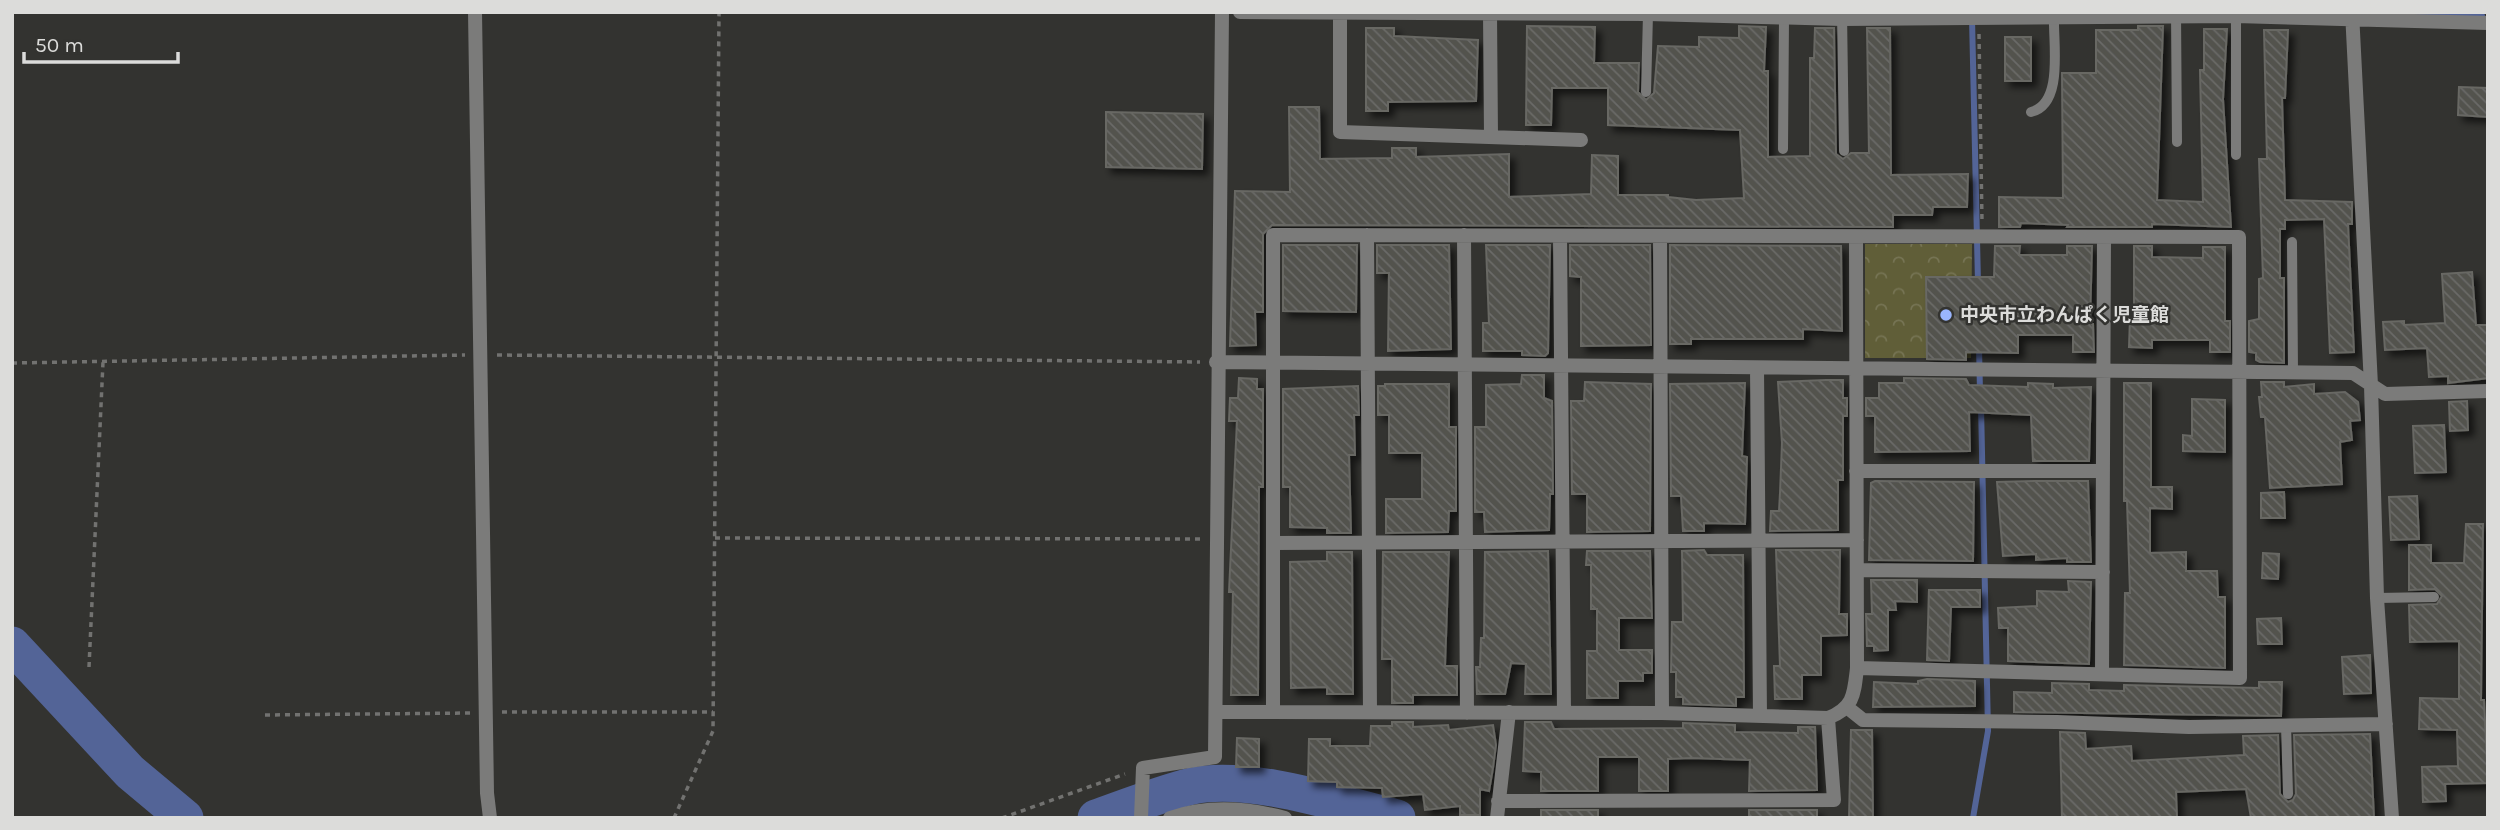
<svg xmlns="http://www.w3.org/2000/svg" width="2500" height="830" font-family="Karla,'Noto Sans JP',sans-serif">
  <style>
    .park { fill: url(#park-crowns) }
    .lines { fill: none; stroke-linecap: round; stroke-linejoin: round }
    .stream { stroke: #536497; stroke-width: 6 }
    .river { stroke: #536497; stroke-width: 37 }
    .building { fill: url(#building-back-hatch); stroke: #676763; stroke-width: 2; filter: url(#shadow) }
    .path { stroke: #727270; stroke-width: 3.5; stroke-dasharray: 5 5; stroke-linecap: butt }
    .service { stroke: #7b7b7a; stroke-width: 10 }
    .minor { stroke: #7b7b7a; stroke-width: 14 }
    .tertiary { stroke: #7b7b7a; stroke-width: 14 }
    .poi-dot { fill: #9ab5fd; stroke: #333330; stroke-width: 2.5 }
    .labels { text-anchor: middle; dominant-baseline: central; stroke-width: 5; stroke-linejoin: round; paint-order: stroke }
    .poi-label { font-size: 19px; font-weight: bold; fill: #dcdcda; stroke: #333330; text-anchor: start }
  </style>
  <defs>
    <pattern id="park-crowns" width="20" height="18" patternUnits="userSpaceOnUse" patternTransform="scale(1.75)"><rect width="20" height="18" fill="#605e38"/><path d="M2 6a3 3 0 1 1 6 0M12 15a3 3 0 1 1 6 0" fill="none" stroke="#767454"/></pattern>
    <pattern id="building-back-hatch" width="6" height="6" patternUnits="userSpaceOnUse" patternTransform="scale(1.75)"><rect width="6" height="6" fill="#52524e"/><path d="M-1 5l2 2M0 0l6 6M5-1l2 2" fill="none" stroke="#6a6a67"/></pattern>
    <filter id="shadow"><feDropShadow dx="5.5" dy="5.5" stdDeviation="3.5" flood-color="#0009"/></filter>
  </defs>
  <rect width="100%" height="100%" fill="#333330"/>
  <path class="park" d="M1865,244h107l-1,114h-106z"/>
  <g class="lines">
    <path class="stream" d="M2399,12l83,4
      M1972,18l6,265
      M1979,347l1,45
      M1973,818l15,-87 -7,-325"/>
    <path class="river" d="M12,645l118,127 55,46
      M1096,818c31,-11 64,-24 96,-32 59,-12 147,18 205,32"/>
  </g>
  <path class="building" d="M1527,26l68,1 -1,36h45l-1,29 8,8 8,-7 4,-47 41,1v-10l40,1v-12l27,1 -2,44h4v86l42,-1v-98h4l1,-30h19l2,126 7,5 8,-6h18l-2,-125h23l1,147 77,-1 -1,33h-34l-1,8h-39v12l-621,-2 -9,9v78h-8l1,33 -26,1 5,-155 55,1 -1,-85h30l1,52 72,-1v-10h24v9l93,-3v43l82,-3 1,-39 26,1v39h50v2l28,3 48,-2 -4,-68 -132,-5v-37h-56l-1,37h-25z
    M2138,26h25l-6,174 46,2 -3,-132h4v-41h23l-4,70 8,128 -79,-3v3h-85l1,-2 -47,-2 -1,4h-21v-30l64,1 -1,-125h34v-43h42z
    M1366,28h28v8l84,4 -2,61 -88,1v9h-22z
    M2264,30h24l-3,68h-3l3,102 67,2v22h-4l6,128 -24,1 -6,-134 -39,1v9h-5v49h4v85l-24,-1 -4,-2v-7l-7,-1v-31l10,-2v-40l4,-1 -4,-119h8z
    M2005,37h26v44h-26z
    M2459,87l29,1v29l-30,-2z
    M1106,112l97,2 -1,55 -96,-2z
    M1283,245h74l-1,67 -73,-1z
    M1377,245h72l2,104 -63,2 1,-78h-12z
    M1486,245h64l-2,108 -3,3 -23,-1v-4h-39v-28h6z
    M1570,245h80l1,100 -70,1v-69l-11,-1z
    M1670,245l171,1 1,85 -39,-2v10h-112v5h-21z
    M1995,246h25l-1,9h48v-9h25l-2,78h3l1,28h-21v-17h-55v18l-52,-1v8l-39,-1 -1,-82h68z
    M2134,246h18v11l51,1v-11h22v74h5v31h-20v-12h-58v8l-23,-1 1,-29h4z
    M2472,272l4,53h12v53l-40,5v-7l-19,1 -2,-29 -42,2 -2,-28 21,-1v4l41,-2 -3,-49z
    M1522,375h22v23l8,3 1,93h-3l-1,36 -64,2 -1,-20h-9v-85h11v-42l35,-1z
    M1239,378l18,1v10h6v98h-4l-1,208h-27l2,-103h-4l8,-171h-8l1,-23h8z
    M1904,378l62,1 3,6 59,2v-4l25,1v4l38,-1 -2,74h-56l-2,-46 -62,-3 1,39 -95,1v-36h-9v-18h13v-15h25z
    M1826,380h17v18h4v18h-4v64h-5v50l-68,1 1,-20h8l1,-18 2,-50 -4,-61z
    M1585,382l66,2 -1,147 -63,1v-38h-15l-1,-93h13z
    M2261,382h23v5l30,-3v10l31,-2 13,10 2,18 -10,1 2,19 -12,2 2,42 -72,4 -5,-71h-4l-2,-20h3z
    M1745,383l-3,73 5,1 -2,67 -41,-1v8h-21l-2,-35h-10l-1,-112z
    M2124,383h27v104h21v22l-22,-1v45l36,-1v19h31l1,26h7v71l-101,-3 1,-72h5l-3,-92h-3z
    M1385,384h64v43h7v84h-7l-1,21 -62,1v-34h36v-46h-33v-38h-11v-29h7z
    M1358,386l1,29h-5l1,40h-6l2,78h-24v-5l-37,-1v-40h-7v-98z
    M2192,399l33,1v52l-42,-1v-16l9,1z
    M2467,401l1,29 -18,1 -1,-29z
    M2444,425l2,47 -31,1 -2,-47z
    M1875,481l99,1 -1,79 -104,-1 2,-77z
    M2034,481h54l3,81h-24v-4l-31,2v-6l-33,2 -6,-74z
    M2284,492l1,26h-24v-25z
    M2417,496l2,43 -28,1 -2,-43z
    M2466,524h17l-2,176h3l4,83 -43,1 1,17 -23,1 -1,-35 36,-1 -1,-36 -38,-1 1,-31 39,1v-58l-49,1 -1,-37 28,-1 5,-8 -7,-7 -26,1v-45h22v18h33z
    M1704,550l3,5h36l1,142h-8v9l-53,-2v-7h-7v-25h-5l1,-50h11l-1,-71z
    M1776,550h64l-1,64h8v21l-26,1v39h-19v24h-27l-1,-33h6z
    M1548,551l3,143h-26l1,-30 -15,-1 -6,31h-28l-1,-27h4l1,-29h3l1,-86z
    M1587,551h63l2,67h-33v32h33v23h-9v8h-25v17h-31v-47h10v-42h-6v-44h-5z
    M1327,552h25l1,142h-26v-7l-36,1 -1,-126 37,-1z
    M1383,552h66l-4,114h12v29h-44v8h-21v-44h-10z
    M2263,553l16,1 -1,25 -16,-1z
    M1871,580h46v22l-22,-1 1,9h-8v40l-14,1v-5h-7l-1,-32h6z
    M2068,581l23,1 -2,82 -81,-3v-33h-9l-1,-20 39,-2v-15l32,1z
    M1929,590h51v17h-29l-2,54 -22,-1z
    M2281,618l1,26h-24l-1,-25z
    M2370,655l1,38 -27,1 -2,-37z
    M1927,679l48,2v25l-102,1 1,-25 44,2v-3z
    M2259,682h23l-1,34 -267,-4v-20l38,1v-10l37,1v6l35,1v-6l135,3z
    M1392,722h21v5l35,-2 1,5 44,-5 3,20 -3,23 -4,23 -9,-2v26h-20v-9l-35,4 -2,-16 -40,3 -1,-9 -45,-1v-5l-29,-1 1,-42h21v7h40l1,-20h21z
    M1525,722h26l3,7 129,-1v-5l52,2v7l63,1v-6h17l2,63 -68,1 1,-31 -59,-2 -23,1v32h-29v-34h-41v34h-57v-19l-18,-1z
    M1851,730h21l1,88h-24z
    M2060,732l25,1 1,16 45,-3 1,15 112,-6 -1,-19 35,-1 2,59 8,8 5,-2 3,-6 -2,-59 76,-1 4,84h-123l-5,-29 -70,3 1,26h-115z
    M1237,738l22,1v28h-23z
    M1541,810h57v8h-57z
    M1749,810h68v8h-68z"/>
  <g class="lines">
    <path class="path" d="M1979,34l3,188
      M497,355l703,7
      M12,363l453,-8
      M715,538l486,1
      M89,667l14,-305
      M502,712h211
      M265,715l205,-2
      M674,818l39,-87 6,-719
      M1002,818l123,-44"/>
    <path class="service" d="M1842,12l2,139
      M2176,12l1,130
      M1646,92l2,-78
      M2031,112c33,-8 22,-68 23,-95
      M1783,149l1,-130
      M2236,155v-139
      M2292,242l1,130
      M2377,598l57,-1
      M2286,725l2,69"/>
    <path class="minor" d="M1240,12l408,2 194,5 394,-3 252,7
      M2352,12l19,373 6,213 15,220
      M1340,13v119l241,8
      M1490,13l1,124
      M1367,235l3,477
      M1464,235l3,478
      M1560,236l4,476
      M1660,236l2,477
      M1216,362l1137,11 32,21 103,-3
      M1757,368l3,348
      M1856,471h247
      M1273,543l584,-3
      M1857,570l246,2
      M2102,674l2,-435
      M1848,708l15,12 194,2 132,5 197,-3
      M1218,712l444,1 166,5c26,-10 26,-24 29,-50l-1,-431
      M1273,712v-477l966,2 1,441 -383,-10
      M1498,801l336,-1 -6,-82
      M1141,818l2,-50 72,-11 7,-745
      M1170,818c37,-13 78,-10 115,0
      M1497,818l12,-106"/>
    <path class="tertiary" d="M475,12l12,781 3,25"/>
  </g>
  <circle class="poi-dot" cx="1946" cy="315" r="7"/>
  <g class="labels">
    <g class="poi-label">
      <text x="1960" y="315">中央市立わんぱく児童館</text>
    </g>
  </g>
  <rect width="2500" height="830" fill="none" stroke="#dcdcda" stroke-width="28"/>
  <path d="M24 52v10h154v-10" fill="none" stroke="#dcdcda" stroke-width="3.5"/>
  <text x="35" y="52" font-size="21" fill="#dcdcda" stroke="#333330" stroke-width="5" paint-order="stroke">50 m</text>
</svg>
